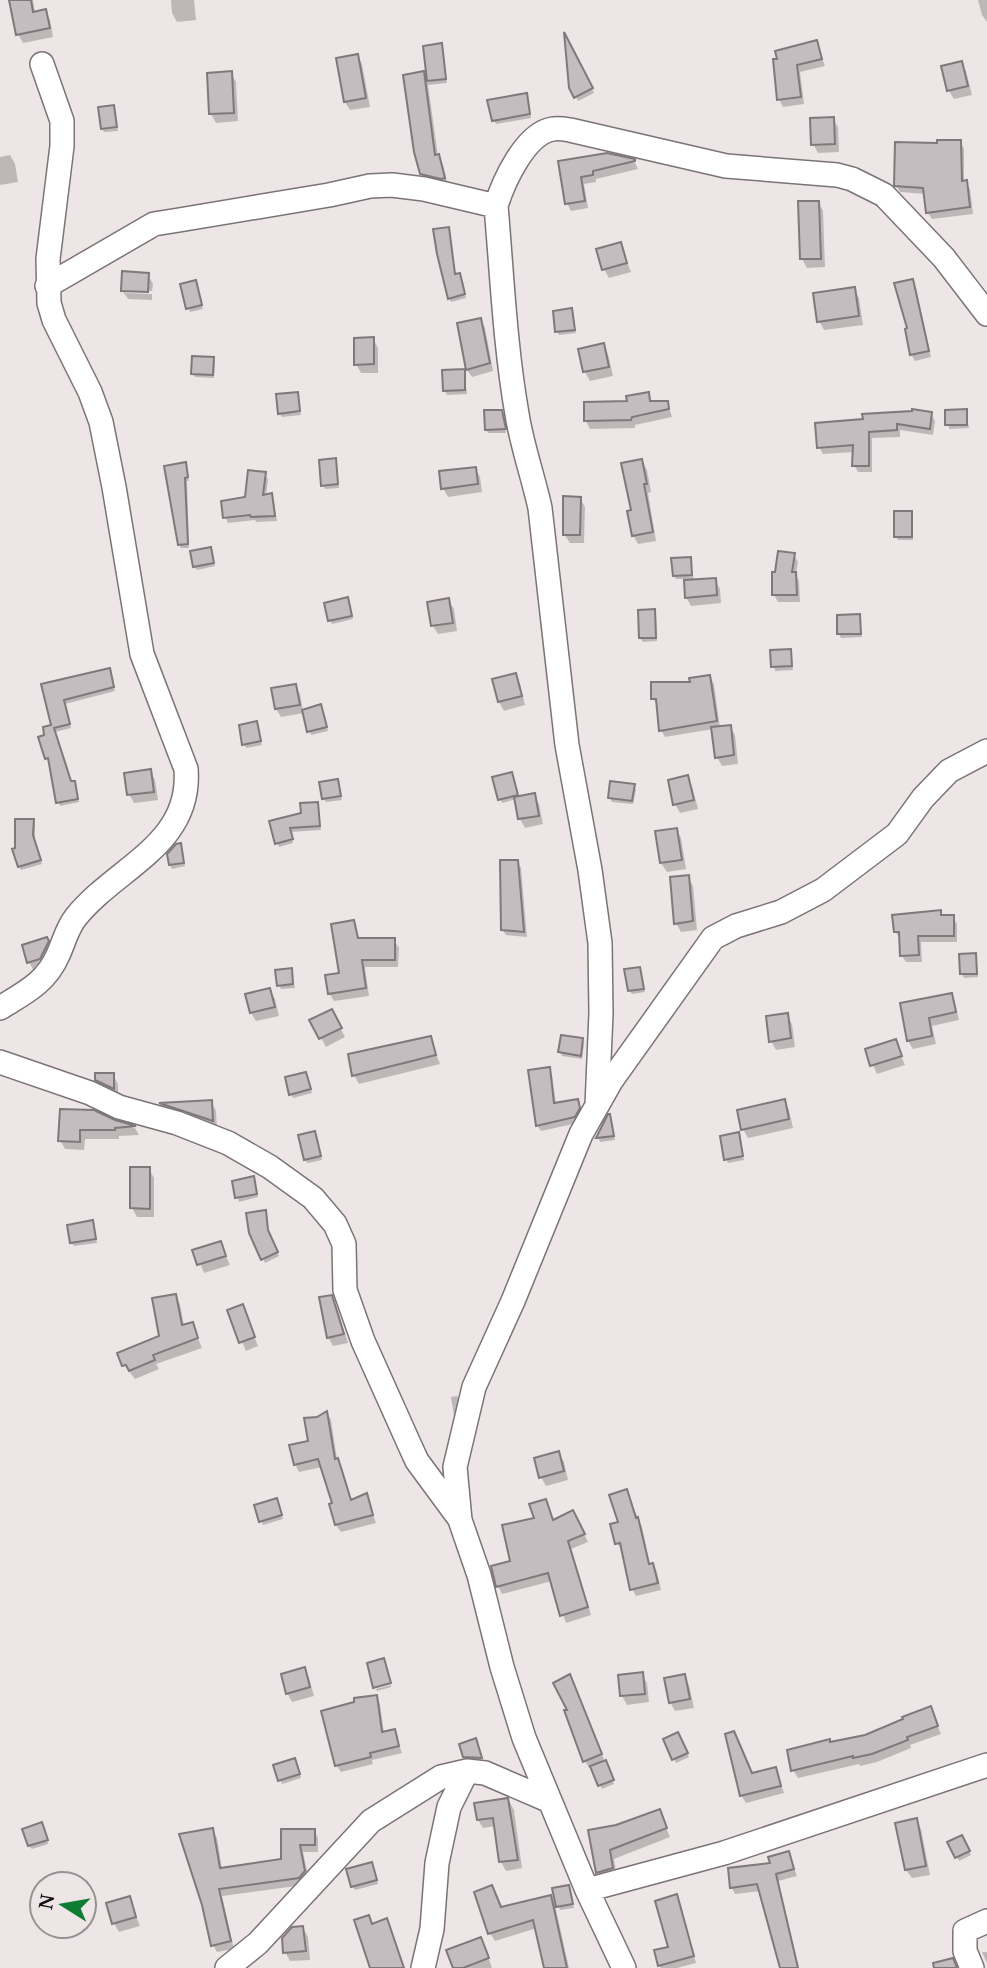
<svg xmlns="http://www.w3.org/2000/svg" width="987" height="1968" font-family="'Noto Serif',serif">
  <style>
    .shadow { fill: #0003 }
    .building { fill: #c4bcbe; stroke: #80787a; stroke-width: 2 }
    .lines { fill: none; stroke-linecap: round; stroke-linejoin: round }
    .minor-casing { stroke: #7b7375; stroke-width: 26 }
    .minor { stroke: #fff; stroke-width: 23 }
  </style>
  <rect width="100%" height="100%" fill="#eee5e7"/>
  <path class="shadow" d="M11,0h22l2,13 10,-2 5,9 3,17 -30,6 -5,-9z
    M171,0h23l2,20 -19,2 -5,-9z
    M978,0h9v22l-5,-7z
    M568,40l26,53 -16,8 -7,-14z
    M816,43l9,23 -25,6 4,32 -21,3 -4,-8 -4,-38z
    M441,45l6,38 -19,2 10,71 5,9 5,21 -21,-3 -6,-9 2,-101 6,10 -5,-36z
    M357,56l5,8 8,43 -20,3 -5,-8z
    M961,63l5,8 6,24 -18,4 -5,-8 -6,-24z
    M231,73l5,9 2,39 -22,2 -5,-9z
    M526,95l5,23 -35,6 -2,-4z
    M114,107l4,24 -14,1 -2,-3z
    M833,119l5,8 1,25 -21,1 -5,-9z
    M960,142l4,7v33l6,7 3,25 -41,5 -4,-6 -2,-19 -26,-2 -4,-7 42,-40z
    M10,155l5,9 3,18 -18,3v-28z
    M634,161l4,8 -42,10v3l-12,2 4,24 -17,3 -4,-8 -7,-41z
    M818,202l5,9 2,56 -18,1 -5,-9z
    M448,229l8,47 5,3 5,19 -15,4 -2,-4z
    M620,244l11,28 -22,6 -5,-9z
    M148,275l5,9 -1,7 -27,-2v4l27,1v6l-24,-1 -6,-9z
    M912,281l4,7 15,69 -16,4 -4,-7 -2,-24z
    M195,282l8,27 -13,3 -8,-27z
    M854,289l5,9 4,27 -39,5 -5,-9z
    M571,310l5,23 -17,2 -2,-4z
    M481,320l4,8 8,43 -21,6 -5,-7 -8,-46z
    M373,339l5,9v25h-17l-5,-9z
    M603,345l5,9 5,22 -23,5 -5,-9 -5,-22z
    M213,358l2,4 -1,16 -19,-1 -2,-3z
    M464,371l3,23 -20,1 -2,-4z
    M297,394l4,21 -19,2 -2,-4z
    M648,394l5,9 14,-1 5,15 -37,8v3l-45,1 -4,-8z
    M501,411l5,22h-18l-2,-4z
    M966,411l3,17 -20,1 -2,-17z
    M931,414l4,7 -2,14 -33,-5v7l-28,1v34h-14l-4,-7v-13l-31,2 -4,-7 -2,-23z
    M335,460l4,28 -14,1 -2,-4z
    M642,461l5,9 4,22 -3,1 8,48 -18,3 -5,-9z
    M185,464l4,17h-2l2,67h-8l-2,-4z
    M475,468l5,9 2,15 -34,5 -5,-9z
    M264,474l4,5 -2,17 5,-1 3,6 3,20 -21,1 -1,-2 -27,3 -3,-6 22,-18z
    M580,498l5,9 -1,36h-14l-6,-9z
    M911,513l2,3v24h-15l-2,-4z
    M212,553l3,13 -18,4 -3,-4z
    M794,555l4,7 -2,12 3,7 1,21h-22l-4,-7z
    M690,558l4,23 21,-1 5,9 1,14 -30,3 -5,-9 -1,-18h-9l-2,-3z
    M448,600l6,9 3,22 -19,3 -5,-8z
    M349,603l4,16 -21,5 -2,-4z
    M654,611l2,4 1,26 -14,1 -3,-4z
    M859,616l3,21 -21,1 -2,-4z
    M790,650l3,20 -18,1 -3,-20z
    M109,670l6,21 -50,13 6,24 -16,4 16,51h3l2,3 3,16 -19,4 -11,-44 -9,-24 6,-2 7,-9 -10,-42z
    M515,675l5,9 5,21 -21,6 -5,-9 -5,-21z
    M710,677l4,7 6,44 10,-1 5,8 3,29 -16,2 -5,-9 -4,-28 -48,8 -4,-7 -2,-24 -6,-7z
    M295,686l5,8 3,17 18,-5 7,25 -17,4 -7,-22 -23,4 -5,-8z
    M256,723l6,22 -16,3 -2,-4z
    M150,771l5,9 3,20 -24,3 -5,-9z
    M513,777l6,21 15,-3 5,9 4,20 -18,4 -5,-9 -4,-20 -14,4 -2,-4z
    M687,777l5,9 6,23 -18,4 -5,-9z
    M337,781l5,19 -16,2 -3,-4z
    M633,786l3,4 -3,14 -21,-2 -2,-4z
    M317,804l4,26 -30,2 2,11 -14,4 -8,-25 32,-8z
    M33,820l2,4v16l7,24 -21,6 -2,-4z
    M676,830l5,8 5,31 -19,3 -6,-9 -4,-30z
    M180,845l5,21 -13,3 -2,-4z
    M517,861l4,7 6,69 -21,-2 -4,-6z
    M688,877l5,9 4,44 -16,2 -5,-9z
    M940,912l2,5h11l4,7v18h-36l1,20h-16l-4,-6 -1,-18 -6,-6z
    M353,921l7,19h34l5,8 -1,19h-33l4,29 -35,5 -5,-8 12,-19z
    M46,939l7,12 -19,20 -5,-9z
    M975,954l3,23 -14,1 -2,-4z
    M639,969l6,23 -13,2 -3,-4z
    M291,970l4,18 -14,1 -2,-4z
    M270,990l5,9 4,17 -23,5 -5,-8z
    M951,994l4,8 4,18 -27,6 4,18 -23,5 -5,-8 -6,-36z
    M787,1015l5,9 3,23 -19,3 -5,-9z
    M336,1020l9,17 -19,10 -14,-26z
    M430,1038l10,26 -81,20 -5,-9z
    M582,1040l2,4 -2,15 -20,-3 -2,-4z
    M895,1041l10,24 -28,9 -10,-23z
    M549,1069l3,6 4,29 21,-3 5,14 -4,8 -37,8 -4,-6z
    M306,1074l6,19 -19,5 -2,-4z
    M113,1075l5,9v13l-16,-8 -6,-10z
    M784,1101l5,9 4,18 -45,10 -5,-9z
    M211,1102l5,9 1,18 -51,-17 -5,-7z
    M62,1110l73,18 4,7 -20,1v3h-34l-1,11 -19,-1 -5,-9z
    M610,1117l5,23 -15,2 -2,-6z
    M315,1133l7,27 -14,3 -3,-3z
    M738,1134l6,26 -16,3 -2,-4z
    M149,1169l5,9v39h-17l-5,-9z
    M253,1178l5,19 -19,5 -5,-20z
    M265,1212l5,24 9,20 -14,7 -14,-30z
    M94,1226l3,17 -23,3 -2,-3z
    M220,1243l10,22 -26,8 -9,-22z
    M175,1296l5,8 4,22 8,-2 10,24 -46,16 3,5 -24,10 -11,-14 37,-28z
    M331,1296l5,9 12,38 -15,3 -5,-9z
    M242,1306l16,40 -12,5 -17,-40z
    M457,1396l5,9 -4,17 -4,-6 -3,-19z
    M327,1413l4,7 6,39 5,9 10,34 14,-7 10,28 -35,9 -5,-7 -5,-20 3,-1 -12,-37 -23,5 -4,-8 15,-22 8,-24z
    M558,1453l6,9 4,18 -22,6 -5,-9z
    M626,1491l16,36 8,38h3l4,7 4,18 -25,6 -4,-7 -9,-39 -6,-7z
    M545,1501l9,20 23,-1 11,22 -17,7 20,66 -25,8 -14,-42 -50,13 -4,-8z
    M278,1503l5,16 -20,6 -7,-19z
    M304,1669l5,9 5,18 -22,6 -5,-9z
    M642,1674l5,9 2,19 -22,3 -5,-9z
    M684,1676l5,9 5,23 -19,3 -5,-9z
    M573,1683l41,101 -12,5 -10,-22 -3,1 -4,-7 -16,-51z
    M391,1685v2l-14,4 -1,-2z
    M376,1697l4,7 4,29 10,-2 8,22 -30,7 1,4 -32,8 -4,-6z
    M930,1708l11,26 -31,11 1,3 -34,14 -17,4 -1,-2 -61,14 -5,-8 37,-26 36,-8z
    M678,1734l11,23 -13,6 -11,-23z
    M477,1744l5,17h-15l-2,-4z
    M297,1764l4,14 -19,6 -7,-18z
    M776,1769l8,24 -38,10 -5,-8 11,-20z
    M509,1801l5,9 8,58 -16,3 -5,-9 -5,-36 -13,2 -5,-8 -2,-16z
    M659,1811l11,26 -56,22 3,18 -14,4 -5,-9 18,-45z
    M916,1820l5,9 9,46 -18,3 -6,-8z
    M44,1828l4,16 -16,5 -3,-3z
    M212,1830l5,8 5,31 61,-9 31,-30 4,8v14h-15l6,28 -6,5 -81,11 12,53 -17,3 -4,-7z
    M962,1837l9,18 -12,6 -9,-18z
    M788,1853l9,23 -19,5 21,87h-18l-20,-77 -26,3 -4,-7z
    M374,1868l4,16 -23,6 -3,-4z
    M492,1887l10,22 48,-12 5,8 14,63h-23l-9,-40 -42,13 -5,-8z
    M554,1890l16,1 4,17 -14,2z
    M676,1896l4,7 16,60 -19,5h-16l-2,-3 11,-17z
    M129,1898l11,28 -21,6 -5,-9z
    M303,1928l5,9 2,23 -20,1 -5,-9z
    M485,1948l7,20h-37z
    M982,1952h5v16v-5z"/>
  <path class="building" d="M9,0h22l2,12 13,-3 4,19 -34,7z
    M564,32l29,56 -19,10 -5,-10z
    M817,40l5,19 -25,6 4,32 -24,3 -4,-41h4l-2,-8z
    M442,43l4,36 -19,2 -4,-35z
    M358,54l8,44 -22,4 -8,-44z
    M962,61l6,25 -21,5 -6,-25z
    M232,71l2,42 -25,1 -2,-41z
    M424,71l11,84 4,-1 6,24 -4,1 -21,-5 -6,-22 -11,-77z
    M527,93l3,21 -38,7 -5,-21z
    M114,105l3,22 -16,2 -3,-22z
    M834,117l1,27 -24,1 -1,-27z
    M937,140h24l1,41 5,-1 3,27 -44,6 -3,-25 -29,-2 1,-44 42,1z
    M607,153l28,6v2l-42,10v4l-12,2 4,24 -20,3 -7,-43z
    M798,201h21l2,58h-21z
    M449,227l6,47 5,-1 5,21 -17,5 -11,-45 -4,-25z
    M621,242l6,21 -25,7 -6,-21z
    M122,271l27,2 -1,19 -27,-1z
    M913,279l16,72 -19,4 -5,-26 2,-1 -13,-45z
    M196,280l6,25 -16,4 -6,-25z
    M855,287l4,29 -42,6 -4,-29z
    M572,308l3,22 -20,2 -2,-21z
    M481,318l9,45 -24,7 -9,-47z
    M374,337v27l-20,1v-27z
    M604,343l5,24 -26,5 -5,-23z
    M192,356l22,1 -1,18 -22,-1z
    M465,369v21l-22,1 -1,-21z
    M298,392l2,19 -22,3 -2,-20z
    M649,392l1,9h18l1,8 -37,8 -1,3 -47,1v-19l43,-1 -1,-5z
    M912,409l20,3 -2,17 -33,-5v6l-28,2v34h-17l1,-21 -36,3 -2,-25 48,-4 -1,-5 50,-3z
    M967,409v16h-22v-15z
    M484,410h18l4,19 -21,1z
    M336,458l2,26 -17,2 -2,-26z
    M642,459l5,25h-3l9,48 -21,4 -5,-25 4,-1 -10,-47z
    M186,462l2,15 -3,1 3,66 -10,1 -14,-79z
    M476,467l2,17 -37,5 -2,-18z
    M248,470l18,2 -3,23 9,-2 3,23 -24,1 -1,-2 -27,3 -2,-17 24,-4z
    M563,496l18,1 -1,38h-17z
    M894,511h18v26h-18z
    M211,547l3,16 -21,4 -3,-16z
    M778,551l17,2 -3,19h4l1,23h-25v-23h3z
    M691,557l1,18 -19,1 -2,-18z
    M716,578l1,17 -32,3 -1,-18z
    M348,597l4,19 -24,5 -4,-18z
    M449,598l4,25 -22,3 -4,-24z
    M655,609l1,29h-17l-1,-28z
    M860,614l1,20h-24v-19z
    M791,649l1,17 -21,1 -1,-17z
    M110,668l4,19 -50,13 6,24 -16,4 17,53h4l3,18 -22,4 -8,-45 -3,1 -7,-22 6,-2 -1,-8 8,-2 -10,-41z
    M516,673l6,23 -24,6 -6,-23z
    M710,675l7,46 -58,10 -3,-32h-5v-17h39l-1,-4z
    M296,684l4,21 -25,4 -4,-21z
    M321,704l6,23 -20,5 -5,-22z
    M257,721l4,20 -19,4 -3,-20z
    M731,725l3,30 -19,3 -4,-31z
    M151,769l3,23 -27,3 -3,-22z
    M512,772l6,23 -20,5 -6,-23z
    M688,775l6,25 -21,5 -5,-25z
    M338,779l3,17 -19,3 -3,-17z
    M610,781l25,3 -3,17 -24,-3z
    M535,793l4,23 -21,3 -4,-22z
    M318,802l2,24 -30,2 3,11 -18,5 -6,-23 32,-8 -1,-10z
    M15,819h19l-1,16 8,25 -23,7 -6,-18 3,-1z
    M677,828l5,32 -22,3 -5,-32z
    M181,843l3,20 -15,2 -2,-11 9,-10z
    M500,860h18l6,72 -23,-2z
    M689,875l4,46 -19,3 -4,-47z
    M941,910v5h13v21h-36l1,19 -19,1 -1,-24h-5l-2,-17z
    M354,920l4,18h37v22h-33l4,28 -38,6 -3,-19 14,-2 -8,-49z
    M47,937l2,4 -9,18 -13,4 -5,-18z
    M976,953l1,21h-17l-1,-20z
    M640,967l4,22 -16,2 -4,-22z
    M292,968l1,16 -16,2 -2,-16z
    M270,988l5,19 -25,6 -5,-19z
    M952,993l4,19 -27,6 3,18 -25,5 -7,-38z
    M332,1009l10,19 -23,11 -10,-19z
    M788,1013l3,25 -22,4 -3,-26z
    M561,1035l22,3 -2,18 -23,-4z
    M431,1036l5,19 -84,21 -4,-22z
    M896,1039l6,17 -32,10 -5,-17z
    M550,1067l4,36 24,-4 2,9 -5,9 -39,9 -8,-56z
    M306,1072l5,17 -22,6 -4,-18z
    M95,1073h19v16l-19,-9z
    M785,1099l4,20 -48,11 -4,-20z
    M212,1100l1,21 -54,-18z
    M60,1109l34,1 21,10 21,6 -21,2v2h-35v12l-22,-1z
    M608,1114h2l4,22 -18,2z
    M315,1131l6,25 -17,4 -6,-25z
    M739,1132l4,24 -19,4 -4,-24z
    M130,1167h20v42l-20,-1z
    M254,1176l3,18 -22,4 -3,-17z
    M266,1210l2,20 10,22 -17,8 -12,-27 -3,-20z
    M93,1220l3,19 -26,4 -3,-18z
    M221,1241l5,15 -29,9 -5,-15z
    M176,1294l6,31 11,-3 5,16 -45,17 2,5 -26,11 -3,-6 -4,1 -5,-13 42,-17 -7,-38z
    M332,1295l12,39 -17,4 -8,-41z
    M243,1304l12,33 -16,6 -12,-33z
    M327,1411l8,48 3,-1 13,42 16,-7 6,22 -38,10 -6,-21 3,-1 -14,-44 -24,6 -5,-20 19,-4 -4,-23 13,-1z
    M559,1451l5,20 -25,7 -5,-20z
    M627,1489l9,29 2,-1 11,47 4,-1 5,20 -28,7 -10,-47 -5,1 -5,-20 8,-2 -9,-27z
    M277,1498l5,17 -23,7 -5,-17z
    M546,1499l7,21 20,-10 12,24 -17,7 20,66 -28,9 -12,-43 -52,14 -5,-21 19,-5 -8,-36 32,-7 -5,-14z
    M384,1658l7,25 -18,5 -6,-25z
    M305,1667l5,20 -24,7 -5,-20z
    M643,1672l2,22 -25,2 -2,-21z
    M570,1674l32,80 -19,8 -19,-52h3l-14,-27z
    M685,1674l5,25 -21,4 -5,-25z
    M377,1695l5,37 13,-3 4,17 -29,7 1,4 -36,9 -14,-55 33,-9v-4z
    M931,1706l7,20 -31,11 1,3 -36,14 -19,4v-2l-62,15 -4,-21 43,-11v3l35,-7 38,-16 -1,-2z
    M734,1731l18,42 24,-6 5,19 -41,10 -15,-62z
    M678,1732l10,21 -16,7 -9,-21z
    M476,1738l6,20 -19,-1 -4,-13z
    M295,1758l5,16 -22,7 -5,-16z
    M606,1760l8,20 -16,6 -8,-20z
    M508,1798l10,62 -19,2 -6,-44 -16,2 -3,-17z
    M660,1809l7,19 -57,22 3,18 -17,5 -8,-43 28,-5z
    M917,1818l9,48 -21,4 -10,-47z
    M42,1822l6,18 -20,6 -6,-17z
    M213,1828l7,40 61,-9v-30h34v16h-15l5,26 -6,7 -80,11 12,52 -20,5 -9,-41 -23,-71z
    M962,1835l8,16 -15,7 -8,-16z
    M789,1851l5,18 -18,5 22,94h-18l-23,-84 -27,4 -2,-20 42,-5 -2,-6z
    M372,1862l5,18 -26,7 -5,-18z
    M492,1885l9,22 50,-12 16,73h-23l-11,-48 -45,14 -14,-42z
    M569,1885l4,19 -17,3 -4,-19z
    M677,1894l17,62 -36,10 -4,-16 14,-3 -13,-46z
    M130,1896l6,21 -24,7 -6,-21z
    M369,1915l3,9 15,-6 17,50h-34l-16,-48z
    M303,1926l3,25 -23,2 -1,-15 10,-11z
    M481,1937l8,21 -26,10h-10l-7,-18z
    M953,1958l4,10h-23l-1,-5z"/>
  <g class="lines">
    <g class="minor-casing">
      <path id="minor" d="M47,286l107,-62 25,-4 150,-25 41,-9 22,-1 32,4 72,17
        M0,1008c24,-15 46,-25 58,-53 6,-13 9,-27 18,-38 40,-50 116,-72 110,-148l-44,-115 -28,-167 -13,-65 -11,-30 -36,-72 -5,-17 -1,-44 14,-113v-25l-20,-57
        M0,1062l90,31 29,14 58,16 51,20 42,24 43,31 22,26 9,20 1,46 18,51 48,107 6,13 42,57
        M597,1106l4,-93 -1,-70 -10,-73 -23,-125 -27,-237c-7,-32 -18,-62 -23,-94 -12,-68 -15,-139 -21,-208 7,-23 29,-73 57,-77 5,-1 11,0 17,1l156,36 111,9 15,4 32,16 60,63 43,56
        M587,1890l137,-37 263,-88
        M227,1968l31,-25 113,-122 70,-44 26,-6 18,2 65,28
        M423,1968l9,-39 5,-66 12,-56 18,-36
        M624,1968l-37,-78 -63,-152 -22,-71 -23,-92 -19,-55 -5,-53 19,-80 39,-86 68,-167 30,-53 102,-143 23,-12 45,-14 42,-22 74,-56 26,-36 26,-27 38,-20
        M972,1968l-7,-17v-20l22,-10"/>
    </g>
    <use href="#minor" class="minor"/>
  </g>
  <g transform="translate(63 1905) rotate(281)"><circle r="33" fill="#eee5e7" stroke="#989193" stroke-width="2"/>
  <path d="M0-5L12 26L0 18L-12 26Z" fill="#0e7d33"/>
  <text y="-10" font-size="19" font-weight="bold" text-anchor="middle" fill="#161314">N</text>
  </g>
</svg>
